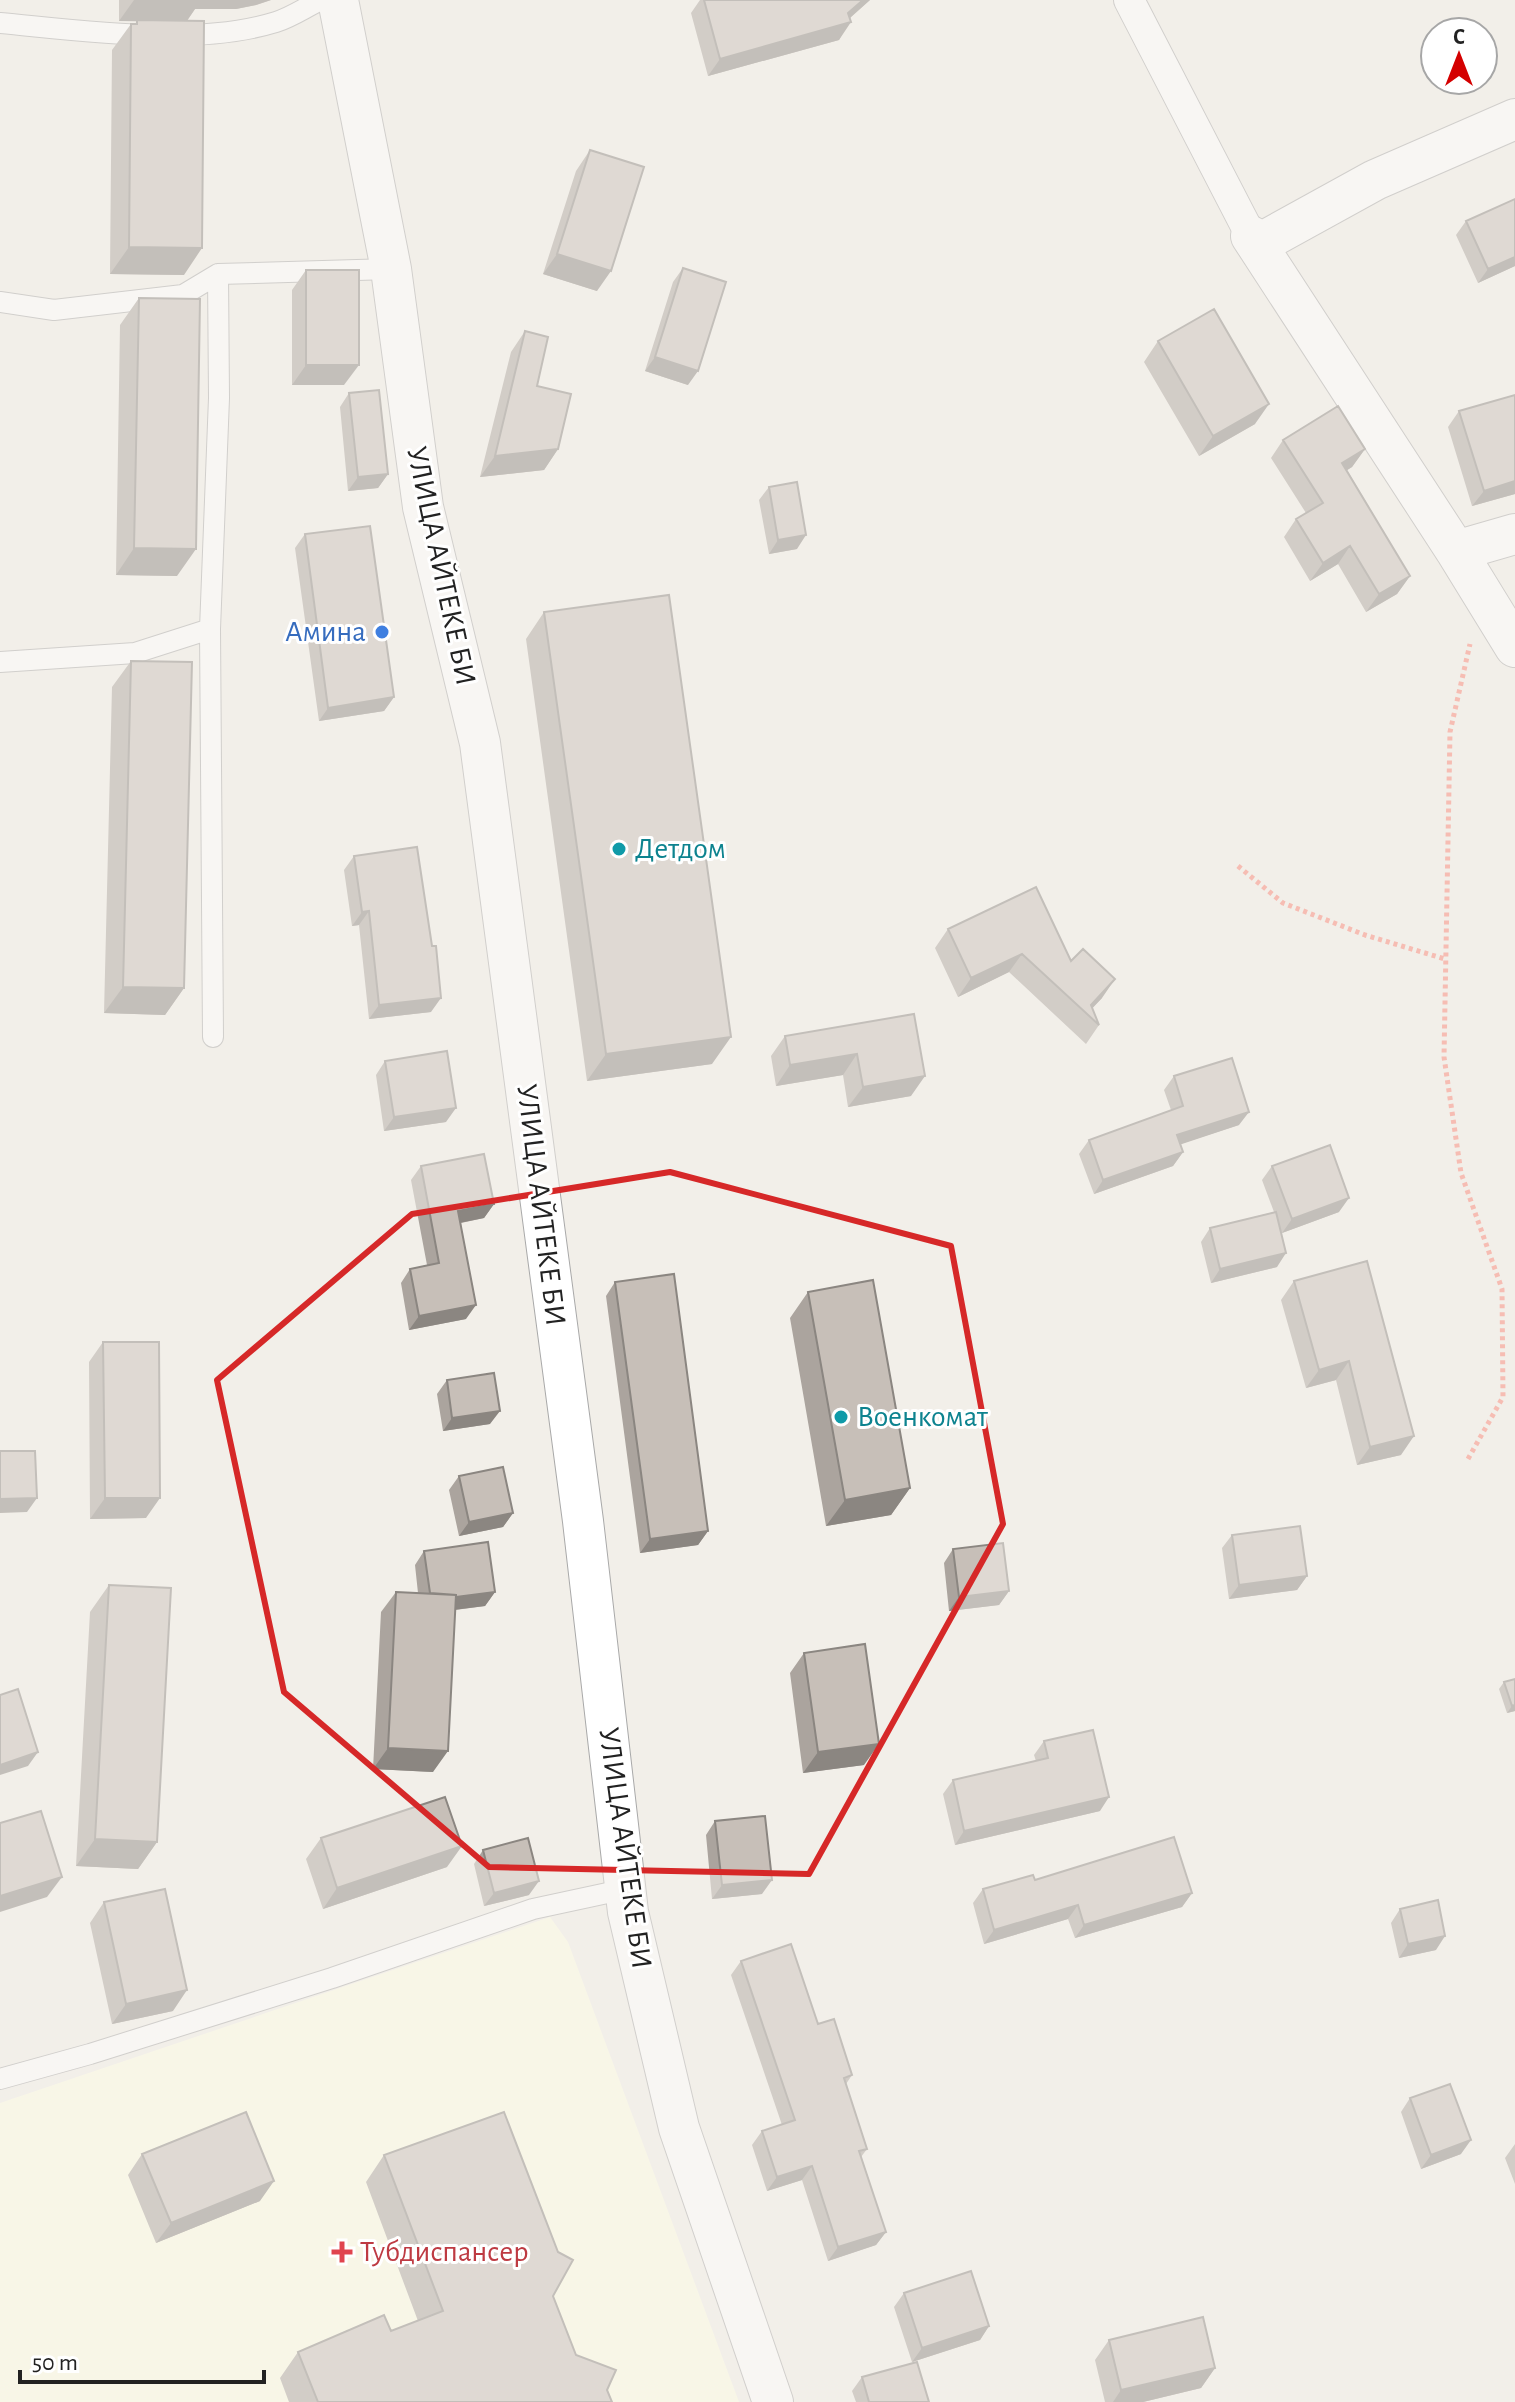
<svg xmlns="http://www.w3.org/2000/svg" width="1515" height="2402" font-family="'Alegreya Sans',sans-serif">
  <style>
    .education { fill: #ffffe5 }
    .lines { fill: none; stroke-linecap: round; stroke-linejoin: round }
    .service-casing { stroke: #a9a9a9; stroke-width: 22 }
    .pedestrian-casing { stroke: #a9a9a9; stroke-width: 32 }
    .minor-casing { stroke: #a9a9a9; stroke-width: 42 }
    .path { stroke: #fa8072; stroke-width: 5; stroke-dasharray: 4 4; stroke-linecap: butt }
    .service { stroke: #fff; stroke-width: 20 }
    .pedestrian { stroke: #fff; stroke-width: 30 }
    .minor { stroke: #fff; stroke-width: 40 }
    .wall { fill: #aba49e }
    .shaded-wall { fill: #8b8681 }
    .building { fill: #c7bfb8; stroke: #8b8681; stroke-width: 2 }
    .marked { fill: none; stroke: #d62828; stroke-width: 6; stroke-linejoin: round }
    .shop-dot { fill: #3f7fe0; stroke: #fff; stroke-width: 3 }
    .culture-dot { fill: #0f9aa8; stroke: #fff; stroke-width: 3 }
    .health-dot { fill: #e0444e; stroke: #fff; stroke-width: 3 }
    .labels { text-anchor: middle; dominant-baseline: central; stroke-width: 6; stroke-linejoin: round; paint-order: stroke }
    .street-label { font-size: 30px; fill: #222; stroke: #fff }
    .shop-label { font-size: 30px; fill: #366cbe; stroke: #fff; text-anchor: end }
    .culture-label { font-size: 30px; fill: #0d838f; stroke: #fff; text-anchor: start }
    .health-label { font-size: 30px; fill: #be3a42; stroke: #fff; text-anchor: start }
  </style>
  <rect width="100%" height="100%" fill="#f2efe9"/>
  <path class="education" d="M550,1917l18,25 171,460h-739v-299z"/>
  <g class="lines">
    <g class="service-casing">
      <path id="service" d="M0,23c85,8 195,24 276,-1 16,-5 30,-15 45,-22
        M0,302l54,8 129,-15 35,-21
        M0,662l135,-9 75,-24
        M213,1037l-3,-408 9,-231 -1,-124 173,-5
        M0,2079l90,-25 242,-76 201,-69 93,-20"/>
    </g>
    <g class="pedestrian-casing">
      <path id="pedestrian" d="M1129,0l122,236"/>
    </g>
    <g class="minor-casing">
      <path id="minor" d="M338,0l53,269 32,238 57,236 103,778 45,391 51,216 94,274
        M1251,236l205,315 59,96
        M1257,245l118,-65 140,-61
        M1456,551l59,-17"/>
    </g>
    <path class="path" d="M1238,866l45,37 82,32 80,24
      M1468,1459l35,-62 -1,-108 -41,-116 -17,-116 6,-325 20,-88"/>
    <use href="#service" class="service"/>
    <use href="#pedestrian" class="pedestrian"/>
    <use href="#minor" class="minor"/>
  </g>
  <path class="wall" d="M119,0h152l-15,5 -20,4h-41l-8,12 -3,254 -74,-1 2,-224 19,-26h4l2,-3h-18z
    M700,0h170l-20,18 -11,22 -131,36 -17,-63z
    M590,150l7,141 -54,-17 33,-103z
    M1466,221l49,45 -37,17 -22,-48z
    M683,268l5,117 -43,-14 28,-89z
    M306,270l38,115h-52v-95z
    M139,298l38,278 -61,-1 4,-250z
    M525,331l12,55 21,63 -14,21 -64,7 31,-125z
    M1158,341l97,83 -56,32 -55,-94z
    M349,393l39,81 -10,14 -30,3 -8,-84z
    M1459,411l56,83 -43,12 -24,-79z
    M1283,440l82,9 -13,18 -5,3 63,106 -13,18 -31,18 -28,-48 -28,17 -26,-44 12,-18 10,-6 -35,-55z
    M769,487l28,62 -28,5 -10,-54z
    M305,534l89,163 -10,14 -65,10 -24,-173z
    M544,612l168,452 -125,17 -61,-442z
    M131,661l53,327 -19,27 -61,-2 8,-326z
    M354,856l77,156 -62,7 -10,-94 -7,1 -8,-56z
    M948,929l123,32 31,37 -10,10 7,17 -13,19 -77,-72 -51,25 -23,-49z
    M914,1014l-3,82 -63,11 -5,-32 -67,11 -5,-30 14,-20z
    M385,1061l61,61 -62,9 -8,-56z
    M1174,1076l65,49 -59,19 3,8 -10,14 -79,28 -15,-40 10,-14 82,-30 -7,-20z
    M421,1166l73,38 -10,14 -23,5 5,96 -57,11 -8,-47 9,-14 17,-4 -16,-85z
    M1272,1166l67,46 -57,21 -5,34 -66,16 -10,-41 9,-14 64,-16 -12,-32z
    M1367,1261l34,194 -44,10 -21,-85 -30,8 -25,-88 13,-19z
    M615,1282l93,249 -10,14 -58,8 -34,-257z
    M808,1292l102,196 -19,27 -65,11 -36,-208z
    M103,1342l43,176 -56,1 -1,-157z
    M447,1380l43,44 -47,7 -6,-37z
    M459,1476l54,37 -10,14 -44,9 -10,-46z
    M1232,1535l75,41 -10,14 -68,9 -7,-51z
    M953,1549l56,42 -10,14 -50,6 -5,-48z
    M424,1551l71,41 -10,14 -30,4 -22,162 -60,-3 8,-157 15,-20 22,1 -3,-28z
    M109,1585l48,257 -19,27 -62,-3 14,-254z
    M804,1653l60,112 -61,8 -13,-100z
    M1504,1682l11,29 -8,2 -8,-24z
    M1044,1741l56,70 -145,34 -12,-51 10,-14 83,-19 -2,-6z
    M715,1821l47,73 -50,5 -6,-64z
    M321,1838l126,29 -124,42 -17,-50z
    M483,1850l46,45 -45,11 -10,-42z
    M1035,1880l157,13 -10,14 -107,31 -7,-19 -84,25 -11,-41 10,-14z
    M104,1902l69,109 -61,13 -22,-101z
    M1400,1909l36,41 -37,8 -8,-35z
    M741,1961l77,63 34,51 -6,9 21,65 -6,8 25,75 -10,13 -48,16 -26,-81 -35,11 -15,-46 10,-14 20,-6 -51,-150z
    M1410,2098l51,56 -40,15 -20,-57z
    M1515,2144v40l-10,-26z
    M142,2154l118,47 -104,42 -28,-68z
    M384,2155l169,141 23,59 31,35 5,12h-323l-9,-24 18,-26 93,-21 27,-10 -52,-139z
    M904,2293l85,33 -9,14 -68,22 -18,-55z
    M1109,2340l106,28 -14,20 -58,14h-38l-10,-42z
    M862,2377l67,25h-73l-4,-11z"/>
  <path class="shaded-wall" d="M134,0h137l-15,5 -20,4h-41l-9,13 -67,-1z
    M863,0h7l-27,24 8,-2 -12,18 -131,36 12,-17 128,-46z
    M129,247l73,1 -18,27 -74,-1z
    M557,254l54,17 -14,20 -54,-17z
    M1515,257v9l-37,17 10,-14z
    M655,357l43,14 -10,14 -43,-14z
    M306,365h53l-15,20h-52z
    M1269,404l-14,20 -56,32 14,-20z
    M558,449l-14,21 -64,7 15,-21z
    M1365,449l-13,18 -22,14 12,-18z
    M388,474l-10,14 -30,3 10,-14z
    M1515,481v13l-43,12 12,-15z
    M806,535l-9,14 -28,5 9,-14z
    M1350,546l-12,18 -28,17 13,-18z
    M134,548l62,1 -19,27 -61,-1z
    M1410,576l-13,18 -31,18 13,-18z
    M394,697l-10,14 -65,10 9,-13z
    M369,911l-10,14 -7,1 10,-14z
    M1022,954l-13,18 -51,25 13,-19z
    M1115,979l-13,19 -15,16 4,-9z
    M123,987l61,1 -19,27 -61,-2z
    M441,998l-10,14 -62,7 10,-14z
    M731,1037l-19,27 -125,17 19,-27z
    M857,1054l-14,21 -67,11 14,-21z
    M925,1076l-14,20 -63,11 15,-20z
    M456,1108l-10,14 -62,9 10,-14z
    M1249,1112l-10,13 -72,24 10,-14z
    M1183,1152l-10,14 -79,28 9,-14z
    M1349,1198l-10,14 -57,21 10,-14z
    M494,1204l-10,14 -35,7 9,-14z
    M1286,1253l-9,14 -66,16 9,-14z
    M476,1305l-10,14 -57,11 10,-14z
    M1349,1361l-13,19 -30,8 13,-18z
    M500,1411l-10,13 -47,7 9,-13z
    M1414,1436l-13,19 -44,10 13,-18z
    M910,1488l-19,27 -65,11 19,-26z
    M37,1498l-10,14 -27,1v-14z
    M105,1498h55l-14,20 -56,1z
    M513,1513l-10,14 -44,9 10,-14z
    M708,1531l-10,14 -58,8 10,-14z
    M1307,1576l-10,14 -68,9 10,-14z
    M1009,1591l-10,14 -50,6 10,-14z
    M495,1592l-10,14 -64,8 10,-14z
    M1515,1705v6l-8,2 5,-7z
    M879,1744l-15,21 -61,8 15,-21z
    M388,1748l60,3 -15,21 -60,-3z
    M38,1752l-10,14 -28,9v-10z
    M1109,1797l-9,14 -145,34 9,-14z
    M95,1839l62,3 -19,27 -62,-3z
    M462,1846l-15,21 -124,42 14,-21z
    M62,1877l-15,20 -47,15v-16z
    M772,1880l-10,14 -50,5 10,-14z
    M539,1881l-10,14 -45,11 10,-13z
    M1192,1893l-10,14 -107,31 9,-13z
    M1078,1905l-10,14 -84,25 10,-14z
    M1445,1936l-9,14 -37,8 9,-14z
    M187,1990l-14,21 -61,13 14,-20z
    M1471,2140l-10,14 -40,15 10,-14z
    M812,2166l-10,14 -35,11 10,-14z
    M274,2181l-14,20 -104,42 15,-20z
    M886,2232l-10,13 -48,16 10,-14z
    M989,2326l-9,14 -68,22 10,-14z
    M1215,2368l-14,20 -58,14h-30l8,-12z"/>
  <path class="building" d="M704,0h159l-15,13 3,9 -131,37z
    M137,20l67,1 -2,227 -73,-1 2,-223h6z
    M590,150l54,17 -33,104 -54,-17z
    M1515,199v58l-27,12 -22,-48z
    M683,268l43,14 -28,89 -43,-14z
    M306,270h53v95h-53z
    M139,298l61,1 -4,250 -62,-1z
    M1214,309l55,95 -56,32 -55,-95z
    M525,331l23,6 -11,49 34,8 -13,55 -63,7z
    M379,390l9,84 -30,3 -9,-84z
    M1515,395v86l-31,10 -25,-80z
    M1338,406l27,43 -23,14 68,113 -31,18 -29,-48 -27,17 -27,-44 27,-16 -40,-63z
    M797,482l9,53 -28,5 -9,-53z
    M370,526l24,171 -66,11 -23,-174z
    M669,595l62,442 -125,17 -62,-442z
    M131,661l61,1 -8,326 -61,-1z
    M417,847l15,99h4l5,52 -62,7 -10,-94 -7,1 -8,-56z
    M1036,887l35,74 12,-12 32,30 -24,26 8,20 -77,-71 -51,24 -23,-49z
    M914,1014l11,62 -62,11 -6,-33 -67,11 -5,-29z
    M447,1051l9,57 -62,9 -9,-56z
    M1232,1058l17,54 -72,23 6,17 -80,28 -14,-40 94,-34 -9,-30z
    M1330,1145l19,53 -57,21 -20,-53z
    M484,1154l10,50 -36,7 18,94 -57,11 -9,-47 29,-6 -18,-97z
    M1276,1212l10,41 -66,16 -10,-41z
    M1367,1261l47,175 -44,11 -21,-86 -30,9 -25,-89z
    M674,1274l34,257 -58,8 -35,-257z
    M873,1280l37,208 -65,12 -37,-208z
    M103,1342h56l1,156h-55z
    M494,1373l6,38 -48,7 -5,-38z
    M0,1451h35l2,47 -37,1z
    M503,1467l10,46 -44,9 -10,-46z
    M1300,1526l7,50 -68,9 -7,-50z
    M488,1542l7,50 -39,5v-2l-26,-2 -6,-42z
    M1003,1543l6,48 -50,6 -6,-48z
    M109,1585l62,3 -14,254 -62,-3z
    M396,1592l60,3 -8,156 -60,-3z
    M865,1644l14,100 -61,8 -14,-99z
    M1515,1679v26l-3,1 -8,-24z
    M18,1689l20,63 -38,13v-70z
    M1093,1730l16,67 -145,34 -11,-51 95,-22 -4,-17z
    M445,1797l17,49 -125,42 -16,-50z
    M41,1811l21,66 -62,19v-73z
    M765,1816l7,64 -50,5 -7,-64z
    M1174,1837l18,56 -108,32 -6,-20 -84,25 -11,-41 50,-14 2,5z
    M528,1838l11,43 -45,12 -11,-43z
    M165,1889l22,101 -61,14 -22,-102z
    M1438,1900l7,36 -37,8 -8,-35z
    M791,1944l27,80 16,-5 18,56 -8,3 23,71 -8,2 27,81 -48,15 -26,-81 -35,11 -15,-46 33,-11 -54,-159z
    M1450,2084l21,56 -40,15 -21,-57z
    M246,2112l28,69 -103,42 -29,-69z
    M504,2112l54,140 15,8 -20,36 23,59 40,15 -9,20 5,12h-294l-20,-50 86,-37 7,16 52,-20 -59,-156z
    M971,2271l18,55 -67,22 -18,-55z
    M1203,2317l12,51 -94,22 -12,-50z
    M917,2362l12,40h-60l-7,-25z"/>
  <path d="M0 0H1515V2402H0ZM670,1172l281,74 52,278 -194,350 -320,-7 -205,-175 -67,-312 195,-166z" fill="#f2efe9" fill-opacity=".55" fill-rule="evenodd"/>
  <path class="marked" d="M670,1172l281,74 52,278 -194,350 -320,-7 -205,-175 -67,-312 195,-166z"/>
  <circle class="shop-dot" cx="382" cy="632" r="8"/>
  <g class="culture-dot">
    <circle cx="619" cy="849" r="8"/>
    <circle cx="841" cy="1417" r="8"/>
  </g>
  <path class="health-dot" d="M338 2240h8v8h8v8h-8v8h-8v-8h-8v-8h8z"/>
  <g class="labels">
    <g class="street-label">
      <text transform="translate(441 566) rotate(78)">УЛИЦА АЙТЕКЕ БИ</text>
      <text transform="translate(541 1205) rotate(83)">УЛИЦА АЙТЕКЕ БИ</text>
      <text transform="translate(625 1848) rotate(82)">УЛИЦА АЙТЕКЕ БИ</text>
    </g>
    <g class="shop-label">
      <text x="366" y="632">Амина</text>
    </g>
    <g class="culture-label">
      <text x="635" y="849">Детдом</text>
      <text x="857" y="1417">Военкомат</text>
    </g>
    <g class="health-label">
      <text x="360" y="2252">Тубдиспансер</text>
    </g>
  </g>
  <g transform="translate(1459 56)"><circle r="38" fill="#ffffff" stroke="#a7a7a7" stroke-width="2"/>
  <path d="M0-6L14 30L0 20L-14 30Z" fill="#d40000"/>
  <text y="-12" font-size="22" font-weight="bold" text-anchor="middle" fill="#222222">С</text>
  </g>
  <path d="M20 2370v12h244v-12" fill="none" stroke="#222222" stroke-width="4"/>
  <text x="32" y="2370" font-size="24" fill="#222222" stroke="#ffffff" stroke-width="6" paint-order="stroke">50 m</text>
</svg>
